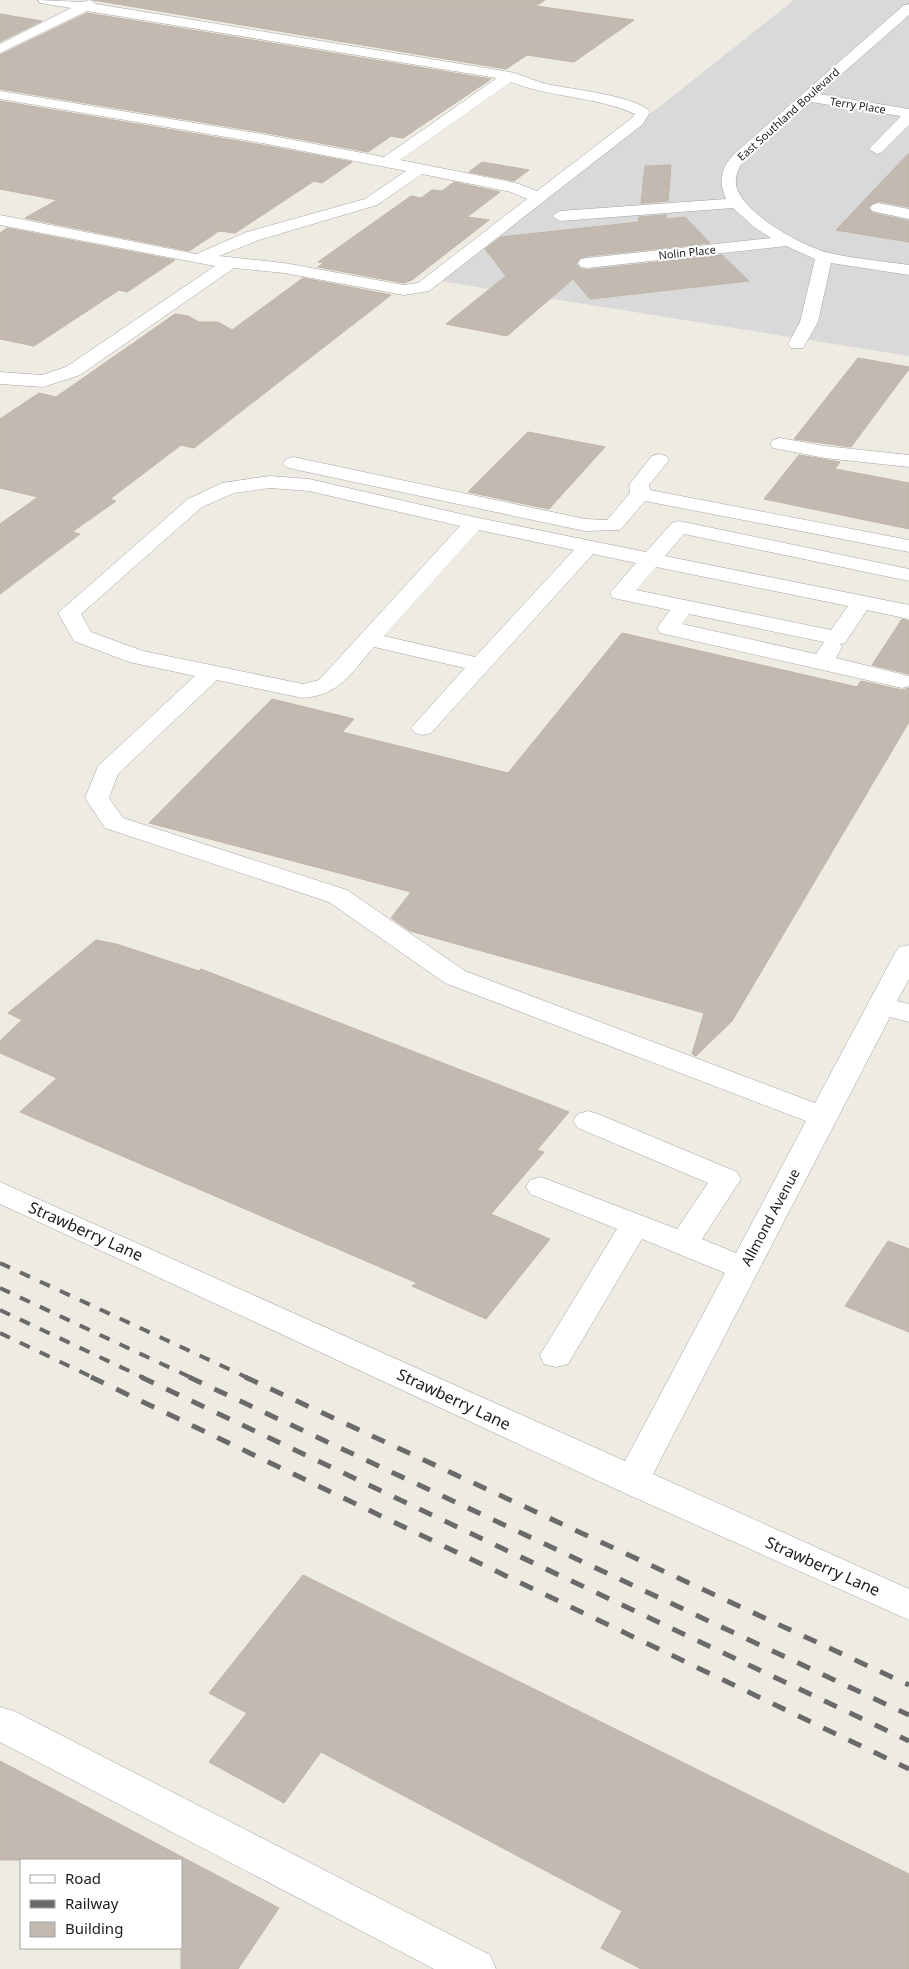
<svg xmlns="http://www.w3.org/2000/svg" width="909" height="1969" font-family="'Noto Sans',sans-serif">
  <style>
    .residential { fill: #dad9d9 }
    .building { fill: #c2bab1; stroke: #bfb3a4 }
    .lines { fill: none; stroke-linecap: round; stroke-linejoin: round }
    .minor-casing { stroke: #a3a3a3; stroke-width: 1 }
    .minor { fill: #fff; fill-rule: evenodd }
    .rail-far1 { stroke: #6a6a6a; stroke-width: 4; stroke-dasharray: 11 11; stroke-linecap: butt }
    .rail { stroke: #6a6a6a; stroke-width: 5; stroke-dasharray: 14 14; stroke-linecap: butt }
    .labels { text-anchor: middle; dominant-baseline: central; stroke-width: 4; stroke-linejoin: round; paint-order: stroke }
    .far-street-label { font-size: 11px; fill: #1c1c1c; stroke: #fff }
    .street-label { font-size: 14px; fill: #1c1c1c; stroke: #fff }
    .near-street-label { font-size: 16px; fill: #1c1c1c; stroke: #fff }
  </style>
  <rect width="100%" height="100%" fill="#eeebe2"/>
  <path class="residential" d="M794,0h115v356l-469,-75z"/>
  <path class="building" d="M93,0h452l-9,6 98,14 -60,42 -47,-7 -21,14z
    M87,13l404,66 -88,59 -12,-2 -23,16 -106,-20 -262,-43v-34z
    M0,14l42,7 -42,21z
    M0,101l262,44 90,17 -30,21 -8,-2 -79,52 -16,-2 -30,20 -164,-33 32,-18 -57,-11z
    M909,153v54l-31,-6 -10,6 4,6 37,8v21l-73,-12z
    M482,162l47,8 -15,11 -45,-9z
    M671,165l-3,36 -27,2 4,-37z
    M454,182l46,10 -33,25 22,3 -77,60 -8,3 -86,-16 6,-4 -6,-1 93,-66 10,2 11,-8 10,1z
    M666,215v4l19,-2 25,26 -123,13 -7,2 -4,6 5,5 6,1 135,-15 27,26 -159,18 -17,-20 -66,57 -61,-12 60,-48 -21,-27 16,-12 138,-15v-5z
    M7,228l168,32 -48,32 -8,-2 -85,56 -34,-7v-106z
    M303,278l88,17 -197,153 -13,-3 -71,54 6,2 -44,31 8,2 -80,60v-70l38,-27 -38,-9v-69l39,-26 17,4 119,-83 13,2 11,6h19l14,8z
    M858,358l51,9v2l-58,78 -57,-8z
    M528,432l77,15 -56,62 -81,-17z
    M799,455l41,7 -5,7 74,14v46l-145,-30z
    M902,619l7,2v53l-37,-9z
    M622,633l235,54 4,-6 41,9 7,-2v34l-177,299 -36,35 -4,-2 12,-41 -294,-82 -19,-13 20,-26 -262,-69 123,-124 82,20 -12,13 166,41z
    M96,940l20,4 83,27 2,-2 368,143 -32,38 7,2 -53,62 59,25 -64,80 -74,-33 5,-3 -397,-171 37,-34 -57,-25v-12l22,-21 -14,-7z
    M888,1241l21,8v83l-64,-26z
    M303,1575l606,299v95h-268l-40,-21 21,-37 -301,-159 -37,51 -75,-41 38,-49 -38,-20z
    M0,1761l279,147 -41,61h-57v-109h-181z"/>
  <g class="lines">
    <g class="minor-casing">
      <path id="minor" d="M38,0l45,2 7,-2 6,4 414,68c13,3 24,9 37,12 21,5 92,12 103,28l-7,12 -214,167 -25,4 -120,-22 -50,-5 -154,107 -37,12 -43,-3v-12l42,3 24,-8 149,-101 -215,-41v-10l196,39 51,-22 118,-33 41,-28 -144,-28 -262,-44v-8l262,43 122,23 113,-79 -410,-67 -87,42v-9l71,-36 -31,-5zM511,82c40,16 84,14 124,32l-3,4 -95,73 -21,-8 -116,-23zM422,174l89,18 16,7 -109,84 -14,2 -120,-22 -65,-7 40,-16 118,-35z
        M909,4v11l-90,79 90,15v16l-27,27 -5,2 -8,-5 32,-33 -90,-14 -67,58c-5,7 -9,15 -8,25 5,28 68,62 93,68 26,6 54,8 80,12v10l-78,-12 -13,59 -15,26h-12l-3,-4 12,-22 15,-63 -29,-13 -199,22 -6,-1 -3,-4 3,-4 6,-1 184,-20 -17,-11 -21,-19 -173,13 -8,-5 8,-5 166,-12c-8,-19 -5,-30 8,-45l170,-149z
        M878,203l31,6v10l-37,-8 -2,-3 2,-3z
        M780,438l45,8 84,9v12l-84,-9 -52,-10 -3,-4 3,-4z
        M659,454l7,2 3,4 -20,25 1,5 259,50v12l-264,-51 -25,29 -35,1 -292,-62 -7,-2 -3,-4 3,-4 7,-2 292,62 22,1 23,-27 -1,-8 3,-4 20,-25z
        M270,476l39,3 165,38 172,35 26,-29 7,-2 230,48v12l-225,-47 -19,22 244,49v14l-42,-9 -22,33 -5,1 2,3 -6,11 73,18v10l-7,2 -242,-55 -3,-5 13,-18 -57,-12 -3,-5 26,-30 -43,-9 -162,179 -8,2 -8,-2 -4,-5 54,-60 -91,-21c-23,26 -34,48 -71,51l-86,-18 -99,94 -9,24 14,20 224,72 118,81 350,132 80,-150 4,-6 10,-2v34l-12,22 12,3v18l-19,-5 -237,457 256,115v31l-289,-129 -620,-287v-22l625,279 100,-188 -83,-34 -74,125 -12,3 -12,-3 -4,-9 77,-126 -87,-35 -4,-7 4,-7 11,-3 136,52 31,-46 -130,-55 -5,-7 5,-7 10,-3 10,3 139,58 4,7 -39,60 34,14 70,-132 -361,-138 -116,-81 -224,-74 -20,-30 13,-32 97,-90 -66,-14 -55,-21 -16,-28 130,-114 34,-16zM270,488l39,3 151,35 -141,154 -16,4 -160,-33 -52,-19 -10,-18 121,-107 32,-14zM479,530l95,20 -99,107 -91,-21zM656,567l192,39 -17,24 -195,-40zM689,614l135,28 -8,12 -134,-30z
        M0,1707l14,4 476,244 6,14h-62l-434,-227z"/>
    </g>
    <use href="#minor" class="minor"/>
    <path class="rail-far1" d="M0,1263l248,115
      M0,1288l192,90
      M0,1310l144,68
      M0,1333l94,45"/>
    <path class="rail" d="M91,1377l818,392
      M141,1377l768,364
      M189,1377l720,338
      M245,1377l664,308"/>
  </g>
  <g class="labels">
    <g class="far-street-label">
      <text transform="translate(858 105) rotate(9)">Terry Place</text>
      <text transform="translate(788 114) rotate(-42)">East Southland Boulevard</text>
      <text transform="translate(687 252) rotate(-6)">Nolin Place</text>
    </g>
    <g class="street-label">
      <text transform="translate(770 1217) rotate(-62)">Allmond Avenue</text>
    </g>
    <g class="near-street-label">
      <text transform="translate(86 1231) rotate(24)">Strawberry Lane</text>
      <text transform="translate(454 1399) rotate(25)">Strawberry Lane</text>
      <text transform="translate(823 1566) rotate(24)">Strawberry Lane</text>
    </g>
  </g>
  <rect x="20" y="1859" width="162" height="90" fill="#ffffff" stroke="#a4a4a4"/>
  <rect x="30" y="1875" width="25" height="8" fill="#ffffff" stroke="#a4a4a4"/>
  <text x="65" y="1884" font-size="15" fill="#1c1c1c">Road</text>
  <rect x="30" y="1900" width="25" height="8" fill="#6a6a6a" stroke="#a4a4a4"/>
  <text x="65" y="1909" font-size="15" fill="#1c1c1c">Railway</text>
  <rect x="30" y="1922" width="25" height="15" fill="#c2bab1" stroke="#a4a4a4"/>
  <text x="65" y="1934" font-size="15" fill="#1c1c1c">Building</text>
</svg>
